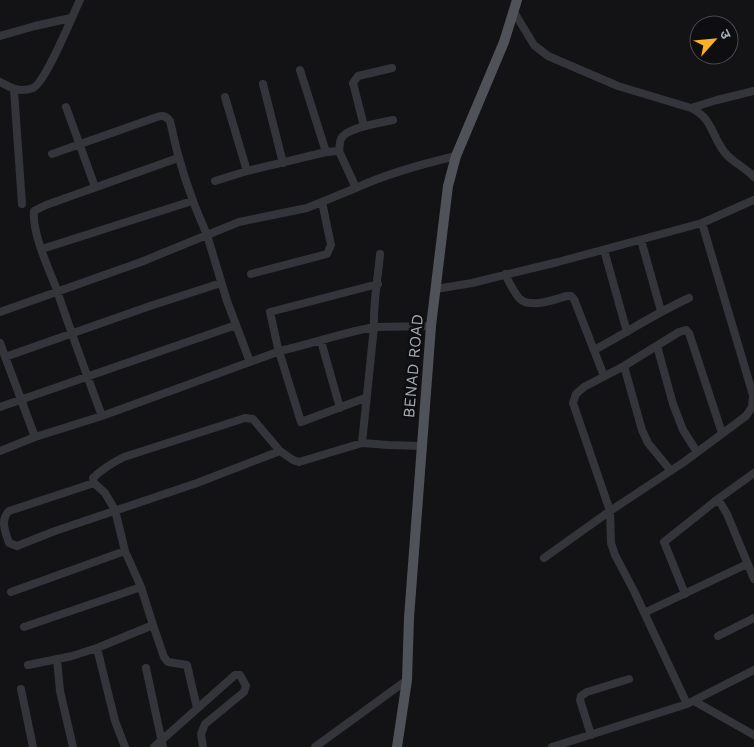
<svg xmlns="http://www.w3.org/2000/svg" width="754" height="747" font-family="'Work Sans','Noto Sans Devanagari',sans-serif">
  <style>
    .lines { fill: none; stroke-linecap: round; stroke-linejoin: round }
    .minor { stroke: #34353a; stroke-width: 8 }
    .major { stroke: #4f5259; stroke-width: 10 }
    .labels { text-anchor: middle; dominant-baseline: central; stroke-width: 5; stroke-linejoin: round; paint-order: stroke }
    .street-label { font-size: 16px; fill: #a3a9b6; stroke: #0e0e10 }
  </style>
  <rect width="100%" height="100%" fill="#131315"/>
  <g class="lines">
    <path class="minor" d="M514,12l20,33 14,11 70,30 73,22c23,11 20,29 35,46 8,9 20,14 28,23
      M0,36l35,-10 36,-8
      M300,70l26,82
      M0,82c11,6 20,11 33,6 13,-6 39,-72 47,-88
      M263,84l20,79
      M14,90l8,114
      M225,97l22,74
      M66,107l29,80
      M691,108l26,-8 37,-9
      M364,126l-11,-43 5,-7 34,-8
      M339,151c1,-3 0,-8 2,-12 5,-12 40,-16 52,-19
      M215,181l32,-10 79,-19 13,-1 17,37c32,-15 66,-24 100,-32
      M641,240l20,71
      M42,249l150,-48
      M604,250l23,82
      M380,254c-2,25 -7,48 -6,73l57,-1
      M251,274l76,-20 4,-9 -9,-43
      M505,274c4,8 9,19 15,25 11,10 35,0 47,-3h4l3,3 30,77
      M436,289l36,-6 86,-21 144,-39 52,-23
      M0,312l141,-50 66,-27c-17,-38 -29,-74 -37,-114 -4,-5 -7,-6 -13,-4l-105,37
      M321,341l19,67
      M0,343l35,94 67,-21 178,-65c31,-7 62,-18 94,-24l-12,116 26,2 33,1
      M657,346l16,58 10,26 14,22
      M594,350c32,-17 62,-37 95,-52
      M5,357l145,-51 71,-23
      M250,362l-23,-61 -20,-66 32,-13 68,-14 49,-20
      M624,366l18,64 6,13 23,28
      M365,398l-64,24 -23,-74 -8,-36 108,-28
      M0,407l236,-82
      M102,416c-16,-43 -32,-87 -47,-131 -8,-20 -23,-53 -21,-74l12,-6 132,-47
      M0,451l35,-14
      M94,483l-85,28c-9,9 -4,20 0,32l8,3 38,-15 142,-48 83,-32 13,9 6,2 63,-19
      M718,499l9,15 27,65
      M544,558l66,-47 74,-49 62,-46 6,-9 1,-12 -51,-172
      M11,592l114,-41
      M685,594l-21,-52 54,-43 36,-26
      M644,613l103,-49
      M153,625l11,32 4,5 19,3 10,43
      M24,627l117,-40
      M718,636l36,-18
      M97,648l18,73 10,26
      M57,659l3,32 13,56
      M28,665l44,-9 25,-8 56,-23 -12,-38 -16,-36 -10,-41 -10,-17 -11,-10 -1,-5c9,-9 19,-15 31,-21l121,-39 8,1 27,32
      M146,668l17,79
      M21,689l12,58
      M694,701l60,34
      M687,704l-53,-113 -19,-36 -4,-12 -1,-32 -37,-108 3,-9 8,-7 40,-21 55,-34 7,-2 3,3 33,100
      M591,735l-11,-35 1,-4 6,-4 42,-13
      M154,747l81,-72h5l6,11 -2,6 -39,32 -4,10 2,13
      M315,747l92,-67
      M552,747l135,-43 67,-34"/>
    <path class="major" d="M397,747l10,-67 2,-62 22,-292 17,-140 8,-30 48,-114 13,-42"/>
  </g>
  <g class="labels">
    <g class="street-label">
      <text transform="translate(413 366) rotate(-85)">BENAD ROAD</text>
    </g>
  </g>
  <g transform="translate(714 40) rotate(63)"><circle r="24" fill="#0e0e10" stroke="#4a4c52"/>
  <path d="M0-4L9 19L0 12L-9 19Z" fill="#fbaf24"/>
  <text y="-8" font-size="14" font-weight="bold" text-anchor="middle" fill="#a3a9b6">उ</text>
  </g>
</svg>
